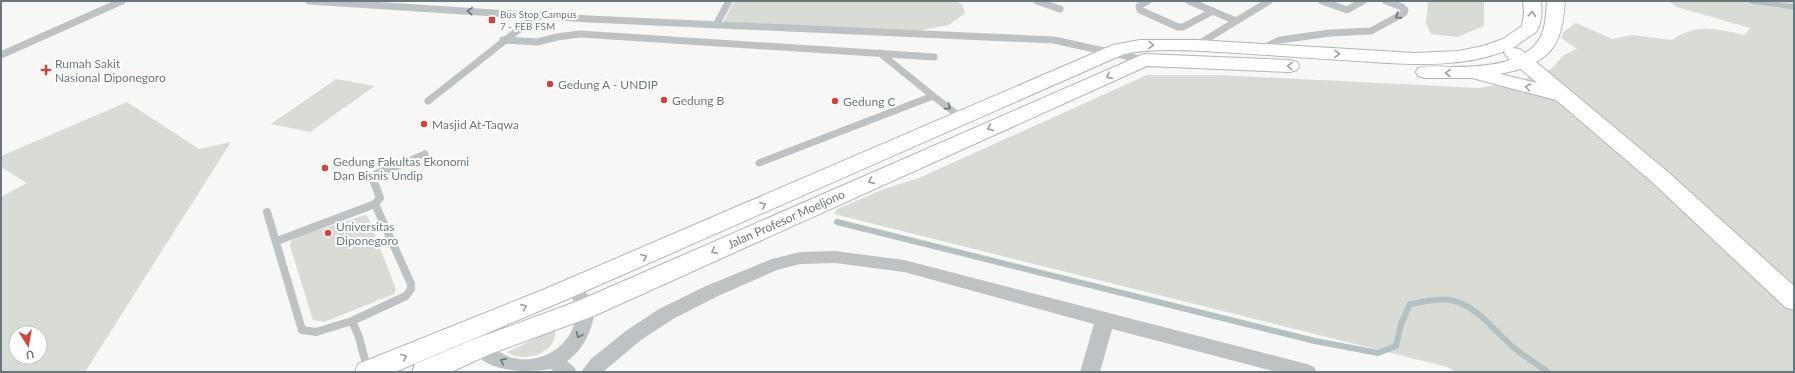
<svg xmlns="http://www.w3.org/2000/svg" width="1795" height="373" font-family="Lato,sans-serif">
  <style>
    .green { fill: #d8dcd5; fill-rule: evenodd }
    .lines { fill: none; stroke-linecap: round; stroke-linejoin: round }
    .stream-far1 { stroke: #b3c1c3; stroke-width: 5 }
    .stream { stroke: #b3c1c3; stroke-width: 6 }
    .secondary-casing { stroke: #afb6b9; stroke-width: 2 }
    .lane-far1 { stroke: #bdc2c4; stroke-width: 7 }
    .lane { stroke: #bdc2c4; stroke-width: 8 }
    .street { fill: #bdc2c4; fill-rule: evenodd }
    .secondary { fill: #fff; fill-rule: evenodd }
    .oneway { stroke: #66777d }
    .oneway2 { stroke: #94a0a4 }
    .poi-dot { fill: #d1433b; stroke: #fff; stroke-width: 1.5 }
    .labels { text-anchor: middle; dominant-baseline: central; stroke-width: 4; stroke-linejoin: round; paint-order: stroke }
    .far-poi-label { font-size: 10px; fill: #66777d; stroke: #fff; text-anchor: start }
    .poi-label { font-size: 12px; fill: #66777d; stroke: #fff; text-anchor: start }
    .street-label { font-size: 12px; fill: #66777d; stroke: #fff }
  </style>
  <rect width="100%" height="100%" fill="#f7f7f5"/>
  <path class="green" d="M734,1h221l7,3 3,9 -16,12 -38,7 -188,-9z
    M1428,1h56v25l-27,11 -26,-3 -5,-11z
    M1668,1h126v371h-338l-9,-5 -613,-153 3,-5 47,-20 35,-11 228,-103h72l261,13 42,-8 29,-11 13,-14 13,-6 -16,-11 2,-6 13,-9 36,16 20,-4 40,5c27,-18 45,-10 73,-5l5,-7 -73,-21z
    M336,79l39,7 -65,46 -39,-8z
    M127,102l72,47 32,-7 -146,230h-84v-175l26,-14 -26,-16v-11zM16,333h24v24h-24z
    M365,215l3,2 28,72 -2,5 -70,28 -11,-2 -23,-74 1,-5 6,-4z
    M555,329c4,24 -32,35 -48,23z"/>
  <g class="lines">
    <path class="stream-far1" d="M1751,1l43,6"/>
    <path class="stream" d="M837,222l478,119 63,12 18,-7 5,-22 9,-20c13,-2 27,-6 40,-4 27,5 43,30 63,47 11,9 23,17 35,25"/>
    <g class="secondary-casing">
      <path id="secondary" d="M1523,1h18c1,10 1,22 -5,31l-23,16 7,1 5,4c20,-11 21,-31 22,-52h18c-2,25 -5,49 -29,61l132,110 126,114v24l-9,-3 -133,-125 -96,-82 -84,-22h-47l-7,-2 -2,-4 2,-4c12,-3 24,-1 35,-1 20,0 39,-1 57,-7l-6,-7 1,-2c-42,16 -87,14 -132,11 -46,-3 -91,-6 -137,-9 -37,-2 -76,-6 -112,1l-561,247 -168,71h-40l3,-8 187,-75 568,-244 27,-5h57l218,13 44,-2 24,-5 20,-7 19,-13 2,-13zM1521,69l16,14 -37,-9z
        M1144,54l146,6 7,2 2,4 -2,4 -7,2 -143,-6 -551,249 -106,39 -39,18h-39l3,-8 57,-24 106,-39z"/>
    </g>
    <path class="lane-far1" d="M309,1l280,18 465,21 90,20
      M1037,1l23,8
      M1148,1l-9,5 1,4 38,17h5l30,-16
      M1189,1l47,20
      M1322,1l25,9 16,-9
      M716,25l13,-24
      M503,40l34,2 20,-5 23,-3 354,23
      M1197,45l72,-44
      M1261,49l19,-9 50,-7 41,-2 33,-18 1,-3 -3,-3 -16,-6
      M1,55l121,-54
      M933,96l29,22
      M428,101l108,-85
      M759,163l174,-67 -53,-43
      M397,166l28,-12"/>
    <path class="lane" d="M267,212l35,118 14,2 36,-11 7,16 9,35
      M277,241l98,-37 5,-6 -7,-19 3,-5 23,-9
      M352,321l54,-25 5,-7v-5l-36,-80"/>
    <path class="street" d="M835,251l69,9 403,104 7,3 3,5h-40l-165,-43 -12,43h-20l14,-48 -190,-52 -69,-9 -35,1 -23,6 -59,26 -45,23 -32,21 -38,32h-22l10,-13 36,-29 32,-21 47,-23 66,-27 28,-7z
      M574,281l6,1 16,26c-4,20 -11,41 -29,53l7,6 3,5h-23l-3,-3c-23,4 -64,4 -78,-19 -4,-7 -5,-16 -6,-24l2,-5 7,-2 7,2c3,7 3,18 8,23 22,26 65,17 80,-12 4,-7 5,-16 7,-24l-13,-21 3,-5z"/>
    <use href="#secondary" class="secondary"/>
  </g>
  <defs><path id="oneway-chevron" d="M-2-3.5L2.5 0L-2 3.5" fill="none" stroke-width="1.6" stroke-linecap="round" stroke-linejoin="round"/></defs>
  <g class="oneway">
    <use href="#oneway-chevron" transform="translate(470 11) rotate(-176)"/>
    <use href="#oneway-chevron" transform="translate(1398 16) rotate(147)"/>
    <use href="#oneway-chevron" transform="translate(948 107) rotate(37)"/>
    <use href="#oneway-chevron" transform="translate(579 335) rotate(114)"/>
    <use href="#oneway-chevron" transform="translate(503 361) rotate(-154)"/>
  </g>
  <g class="oneway2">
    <use href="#oneway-chevron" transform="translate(1532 14) rotate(-85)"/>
    <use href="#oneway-chevron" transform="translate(1151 45) rotate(1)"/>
    <use href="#oneway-chevron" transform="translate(1337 54) rotate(3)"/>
    <use href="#oneway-chevron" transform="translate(1290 66) rotate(-177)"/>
    <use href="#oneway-chevron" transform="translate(1448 73) rotate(-179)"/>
    <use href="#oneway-chevron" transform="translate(1109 76) rotate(156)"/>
    <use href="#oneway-chevron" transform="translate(1528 87) rotate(-167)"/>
    <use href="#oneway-chevron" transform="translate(990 128) rotate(156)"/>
    <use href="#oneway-chevron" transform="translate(871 181) rotate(156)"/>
    <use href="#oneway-chevron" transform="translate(763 205) rotate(-24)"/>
    <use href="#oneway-chevron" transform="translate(714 251) rotate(156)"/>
    <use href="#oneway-chevron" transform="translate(644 257) rotate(-23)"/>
    <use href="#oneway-chevron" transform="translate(524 307) rotate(-21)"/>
    <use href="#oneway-chevron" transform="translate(404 357) rotate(-23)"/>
  </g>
  <g class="poi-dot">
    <rect x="488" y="16" width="8" height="8" rx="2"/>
    <path d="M44 64h4v4h4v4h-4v4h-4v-4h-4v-4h4z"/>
    <circle cx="550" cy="84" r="4"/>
    <circle cx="664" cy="100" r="4"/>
    <circle cx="835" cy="101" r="4"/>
    <circle cx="424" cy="124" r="4"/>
    <circle cx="325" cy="168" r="4"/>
    <circle cx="328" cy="233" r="4"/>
  </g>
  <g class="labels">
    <g class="far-poi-label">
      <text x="500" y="14">Bus Stop Campus<tspan x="500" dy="12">7 - FEB FSM</tspan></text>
    </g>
    <g class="poi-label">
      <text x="55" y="63">Rumah Sakit<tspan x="55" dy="14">Nasional Diponegoro</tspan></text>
      <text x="558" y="84">Gedung A - UNDIP</text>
      <text x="672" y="100">Gedung B</text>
      <text x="843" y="101">Gedung C</text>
      <text x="432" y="124">Masjid At-Taqwa</text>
      <text x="333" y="161">Gedung Fakultas Ekonomi<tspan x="333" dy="14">Dan Bisnis Undip</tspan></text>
      <text x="336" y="226">Universitas<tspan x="336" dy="14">Diponegoro</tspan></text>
    </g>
    <g class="street-label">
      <text transform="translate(786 219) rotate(-24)">Jalan Profesor Moeljono</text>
    </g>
  </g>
  <rect width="1795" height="373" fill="none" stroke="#66777d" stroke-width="4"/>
  <g transform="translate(28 345) rotate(169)"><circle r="19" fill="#ffffff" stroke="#c2c9cb"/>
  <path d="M0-3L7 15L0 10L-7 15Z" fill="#d1433b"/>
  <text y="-6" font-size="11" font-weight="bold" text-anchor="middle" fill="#66777d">U</text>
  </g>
</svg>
